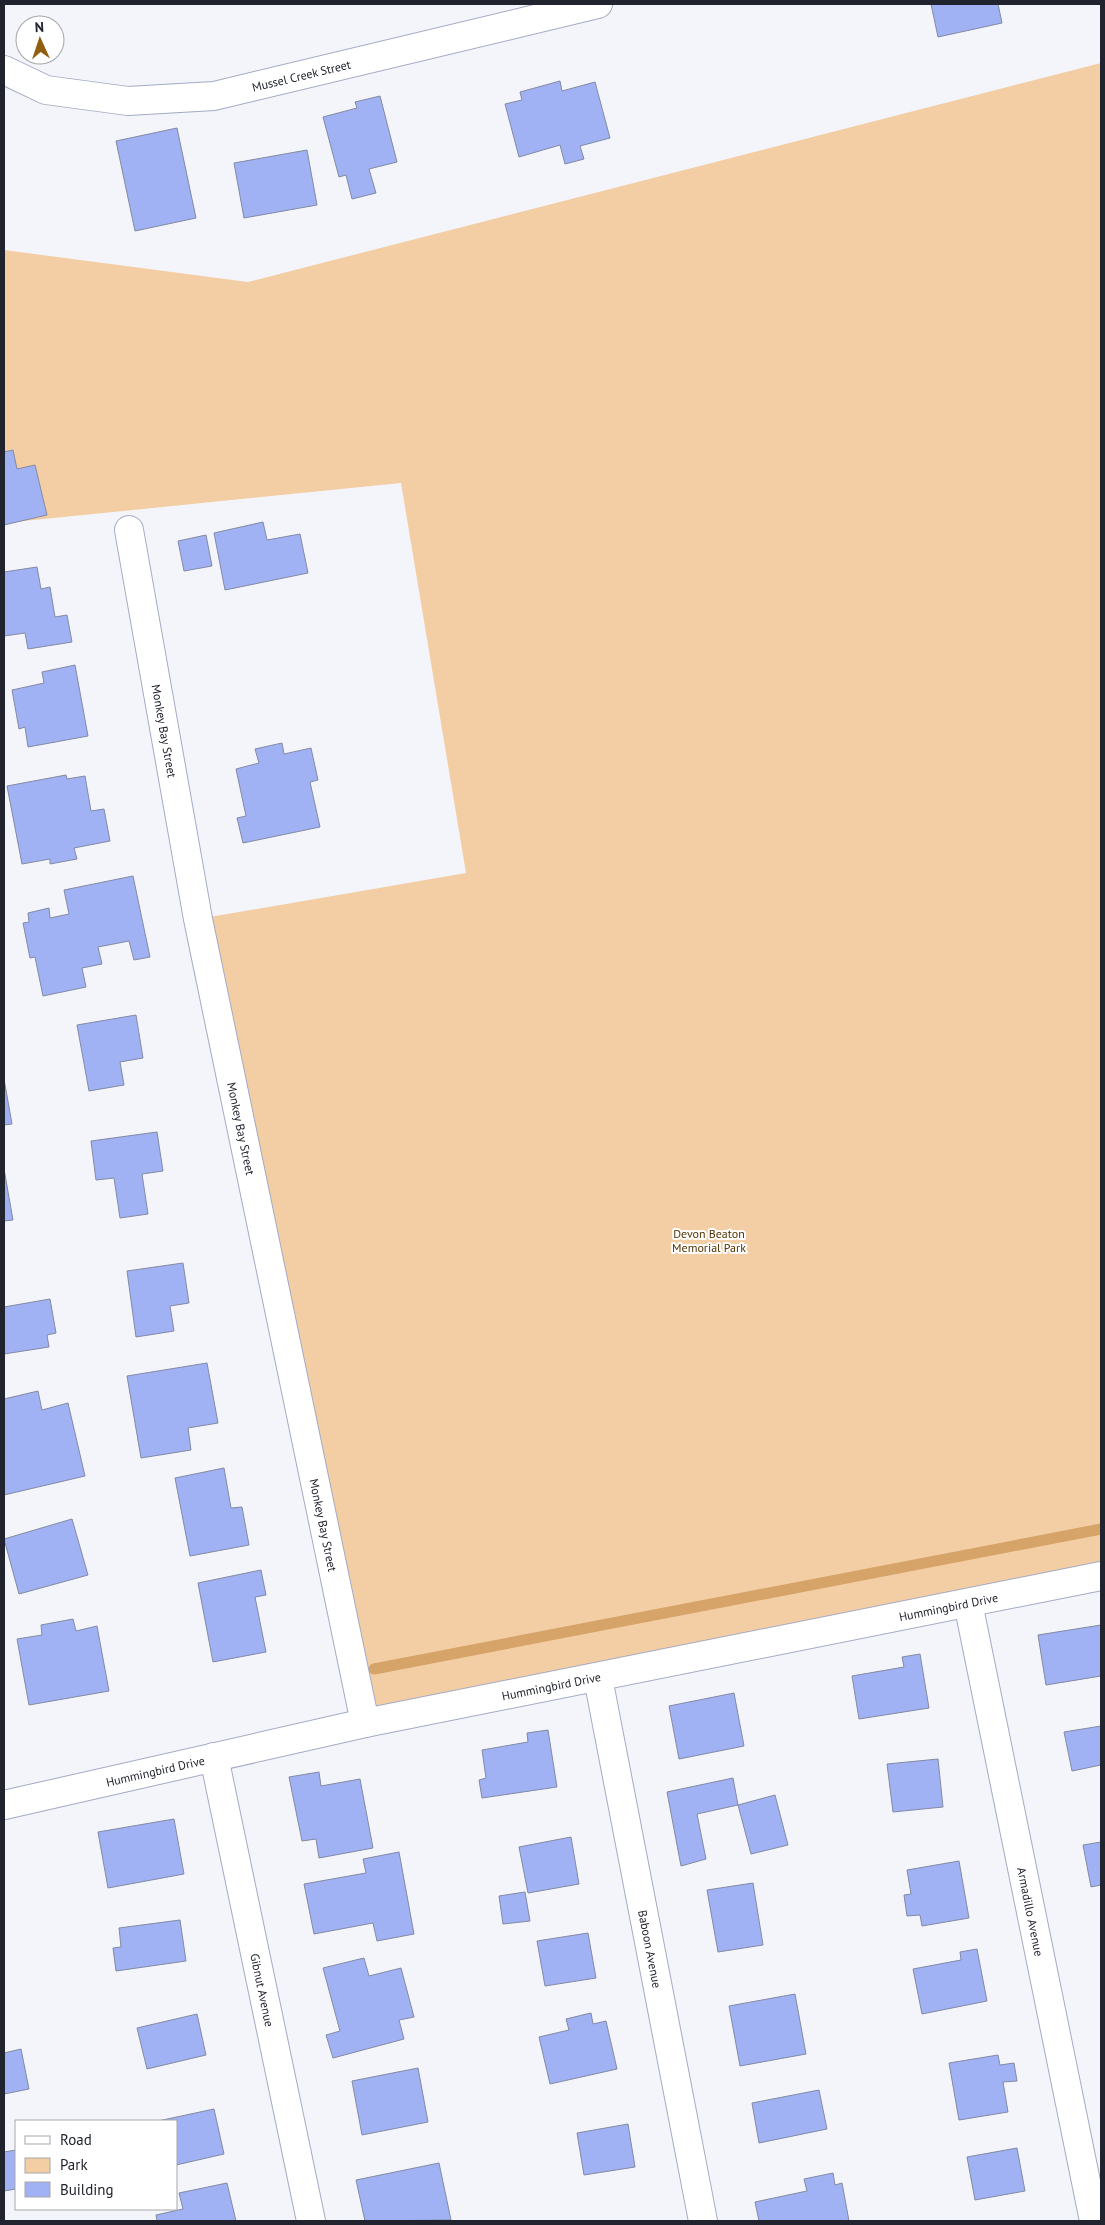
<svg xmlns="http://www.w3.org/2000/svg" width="1105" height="2225" font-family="'PT Sans',sans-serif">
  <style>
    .green { fill: #f3cea5 }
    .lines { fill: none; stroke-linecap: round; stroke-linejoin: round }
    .stream { stroke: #d6a368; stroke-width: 11 }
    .building { fill: #a0b1f4; stroke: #838aa3 }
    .minor-casing { stroke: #a3abc4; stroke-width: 30 }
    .tertiary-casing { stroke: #a3abc4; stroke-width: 30 }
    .minor { stroke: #fff; stroke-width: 28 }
    .tertiary { stroke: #fff; stroke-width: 28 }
    .labels { text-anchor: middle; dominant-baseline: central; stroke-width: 4; stroke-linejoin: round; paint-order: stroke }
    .street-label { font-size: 12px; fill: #21242e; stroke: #fff }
    .park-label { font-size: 12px; fill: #543300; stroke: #fff }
  </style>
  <rect width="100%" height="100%" fill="#f3f5fa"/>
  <path class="green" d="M1101,63v1513l-736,147 -167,-804 268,-46 -65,-390 -397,40v-273l244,32z"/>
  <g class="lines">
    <path class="stream" d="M374,1669l727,-140"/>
  </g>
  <path class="building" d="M931,4h67l4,19 -64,14z
    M560,81l2,10 33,-9 15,56 -30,8 4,13 -19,5 -5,-19 -41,12 -14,-53 17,-4 -2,-8z
    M380,96l17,66 -28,7 7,24 -24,6 -6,-24 -7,2 -16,-60 34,-9 -2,-6z
    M177,128l19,90 -61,13 -19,-90z
    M307,150l10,55 -73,13 -10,-55z
    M13,450l4,19 18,-4 12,50 -43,10v-73z
    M263,522l4,18 33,-6 8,39 -83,17 -11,-57z
    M206,535l6,31 -28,5 -6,-30z
    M37,567l4,22 9,-2 5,30 12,-2 5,27 -44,7 -3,-16 -21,3v-64z
    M75,665l13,71 -60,11 -3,-20 -6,2 -7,-39 32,-7 -2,-11z
    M282,743l2,11 27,-6 7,32 -8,2 10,45 -77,16 -6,-25 9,-2 -10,-47 23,-6 -4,-14z
    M66,775l1,4 18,-3 6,35 13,-2 6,32 -36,7 3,11 -27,5v-5l-28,5 -15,-78z
    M133,876l17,81 -16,3 -5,-19 -31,6 4,17 -20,4 4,19 -43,9 -8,-39 -5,1 -7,-35 6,-1 -1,-9 21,-5 1,10 19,-4 -5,-24z
    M136,1015l7,43 -23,4 4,23 -35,6 -12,-66z
    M4,1079l8,45 -8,1z
    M157,1132l6,39 -21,3 6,40 -28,4 -6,-40 -18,2 -5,-39z
    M4,1169l9,51 -9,1z
    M183,1263l6,40 -19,3 4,25 -38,6 -9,-66z
    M50,1299l6,34 -9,2 2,12 -45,7v-47z
    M207,1363l11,60 -30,5 3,22 -50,8 -14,-82z
    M38,1391l4,19 26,-7 17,73 -81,19v-96z
    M224,1468l7,40 11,-1 7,38 -59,11 -15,-78z
    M72,1519l16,56 -69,19 -15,-55z
    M261,1570l5,25 -11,2 11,55 -53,10 -15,-79z
    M73,1619l3,12 21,-5 12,65 -80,14 -12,-66 25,-4 -1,-10z
    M1101,1625v51l-55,9 -8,-50z
    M920,1654l9,54 -70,11 -7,-43 52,-9 -2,-10z
    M734,1693l10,53 -65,13 -10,-53z
    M1101,1726v39l-29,6 -8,-39z
    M548,1730l9,57 -75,11 -3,-18 7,-2 -4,-28 46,-8 -1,-9z
    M938,1759l5,48 -50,5 -6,-48z
    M319,1772l2,14 39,-7 13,69 -54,10 -3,-19 -14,2 -13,-64z
    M733,1778l5,27 -41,9 9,45 -25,7 -14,-74z
    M775,1795l13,50 -37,9 -13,-49z
    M174,1819l10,55 -76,14 -10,-56z
    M571,1837l8,47 -51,9 -9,-46z
    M1101,1842v43l-10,2 -8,-42z
    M399,1852l15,82 -37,7 -4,-18 -59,11 -10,-50 62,-11 -3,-14z
    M959,1861l10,57 -47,8 -2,-11 -13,1 -3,-21 7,-1 -4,-24z
    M753,1883l10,62 -45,7 -11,-62z
    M525,1892l5,29 -27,3 -4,-28z
    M180,1920l6,41 -70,10 -3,-23 8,-1 -2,-19z
    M588,1933l8,45 -51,8 -8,-45z
    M977,1949l10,52 -65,13 -9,-45 48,-9 -1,-8z
    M364,1958l5,18 32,-8 13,49 -15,3 5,19 -71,19 -7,-23 14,-4 -17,-63z
    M795,1994l11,60 -66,12 -11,-60z
    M591,2013l2,11 13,-3 11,48 -67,15 -11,-47 30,-7 -3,-11z
    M197,2014l9,41 -59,14 -10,-41z
    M21,2049l8,40 -25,5v-41z
    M998,2055l2,10 14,-2 3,18 -14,1 5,30 -49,8 -10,-57z
    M418,2068l10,54 -66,13 -10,-54z
    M819,2090l8,39 -68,14 -7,-40z
    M214,2109l10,45 -48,11v-44h-18z
    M628,2124l7,43 -51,8 -7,-42z
    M1017,2148l8,43 -50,9 -8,-43z
    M16,2150v39l-12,2v-39z
    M439,2163l12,57 -86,1 -9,-41z
    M833,2173l2,12 7,-2 7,38h-90l-4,-19 52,-11 -3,-12z
    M227,2183l9,38h-79l-1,-6 27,-6 -4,-16z"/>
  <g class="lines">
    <g class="minor-casing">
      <g id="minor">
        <path id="s1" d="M4,70l42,20 82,11 86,-5 384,-92"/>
        <path id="s2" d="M129,530l69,389 167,804"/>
        <path id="s3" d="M968,1603l126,618"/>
        <path id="s4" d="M598,1678l105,543"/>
        <path id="s5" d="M214,1757l97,464"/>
      </g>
    </g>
    <g class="tertiary-casing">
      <g id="tertiary">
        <path id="s6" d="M4,1805l361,-82 736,-147"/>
      </g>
    </g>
    <use href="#minor" class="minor"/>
    <use href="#tertiary" class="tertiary"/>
  </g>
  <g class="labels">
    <g class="street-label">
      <text stroke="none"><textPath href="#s1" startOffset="305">Mussel Creek Street</textPath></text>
      <text stroke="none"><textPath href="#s2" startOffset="204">Monkey Bay Street</textPath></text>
      <text stroke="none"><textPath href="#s2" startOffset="609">Monkey Bay Street</textPath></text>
      <text stroke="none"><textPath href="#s2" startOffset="1014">Monkey Bay Street</textPath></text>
      <text stroke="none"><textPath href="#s6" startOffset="965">Hummingbird Drive</textPath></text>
      <text stroke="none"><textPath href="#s6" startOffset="560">Hummingbird Drive</textPath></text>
      <text stroke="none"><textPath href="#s6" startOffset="155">Hummingbird Drive</textPath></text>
      <text stroke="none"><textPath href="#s3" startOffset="315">Armadillo Avenue</textPath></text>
      <text stroke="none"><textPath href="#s4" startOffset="276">Baboon Avenue</textPath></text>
      <text stroke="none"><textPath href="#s5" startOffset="238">Gibnut Avenue</textPath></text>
    </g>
    <g class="park-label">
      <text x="709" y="1233">Devon Beaton<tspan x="709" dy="14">Memorial Park</tspan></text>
    </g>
  </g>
  <rect width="1105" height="2225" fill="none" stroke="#21242e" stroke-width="10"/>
  <rect x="15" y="2120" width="162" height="90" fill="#ffffff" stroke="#a6a7ab"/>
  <rect x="25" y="2136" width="25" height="8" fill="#ffffff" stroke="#a6a7ab"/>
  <text x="60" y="2145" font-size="15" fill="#21242e">Road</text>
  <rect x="25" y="2158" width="25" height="15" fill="#f3cea5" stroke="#a6a7ab"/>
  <text x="60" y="2170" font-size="15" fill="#21242e">Park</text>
  <rect x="25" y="2182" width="25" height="15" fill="#a0b1f4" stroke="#a6a7ab"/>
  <text x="60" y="2195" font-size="15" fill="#21242e">Building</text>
  <g transform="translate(40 40) rotate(357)"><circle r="24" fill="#ffffff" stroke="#a6a7ab"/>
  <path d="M0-4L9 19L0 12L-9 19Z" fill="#915d0f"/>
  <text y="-8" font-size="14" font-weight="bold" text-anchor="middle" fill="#21242e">N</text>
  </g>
</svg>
